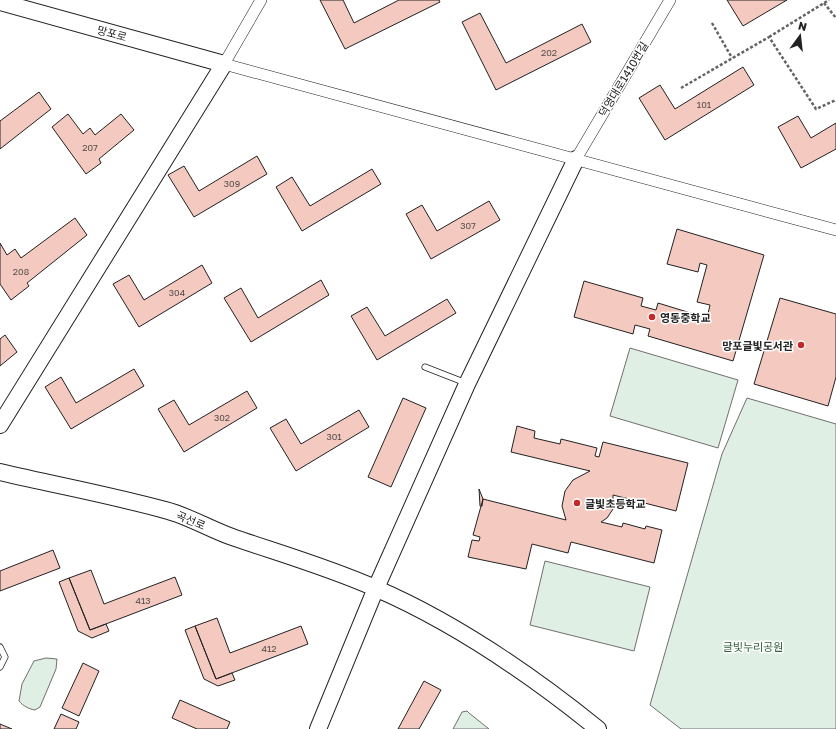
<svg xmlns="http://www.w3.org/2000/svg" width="836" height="729" font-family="'Golos Text','Noto Sans KR',sans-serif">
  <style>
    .green { fill: #e0efe3; stroke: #6f6f6f }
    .building { fill: #f3c9c0; stroke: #222 }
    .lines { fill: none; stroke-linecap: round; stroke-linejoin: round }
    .lane-casing { stroke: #222; stroke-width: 7 }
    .street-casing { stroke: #222; stroke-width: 12 }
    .secondary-casing { stroke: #222; stroke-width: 18 }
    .path { stroke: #646464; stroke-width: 2.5; stroke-dasharray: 3 2; stroke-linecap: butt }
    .lane { stroke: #fff; stroke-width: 5.5 }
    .street { stroke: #fff; stroke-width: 11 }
    .secondary { stroke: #fff; stroke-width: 16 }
    .poi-dot { fill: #c62828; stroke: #fff; stroke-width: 1.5 }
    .labels { text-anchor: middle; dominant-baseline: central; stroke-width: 3; stroke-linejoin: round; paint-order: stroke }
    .number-label { font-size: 9px; fill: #564c4a }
    .street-label { font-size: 11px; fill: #222; stroke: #fff }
    .poi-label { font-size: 11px; font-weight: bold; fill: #222; stroke: #fff; text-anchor: start }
    .park-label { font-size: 11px; fill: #2f5e38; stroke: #fff }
  </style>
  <rect width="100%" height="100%" fill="#fff"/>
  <path class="green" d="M630,348l108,32 -20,68 -108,-32z
    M747,398l89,26v305h-155l-31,-24 72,-251z
    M545,561l105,26 -16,64 -104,-26z
    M46,658l11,1 -1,10 -16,38 -5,3c-6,-1 -12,-4 -16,-9l3,-17 12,-23z
    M467,711l2,2 20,16h-36l9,-17z"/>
  <path class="building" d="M320,0h23l11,23 45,-23h40l1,2 -95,47z
    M727,0h60l-44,26z
    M480,13l26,50 76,-39 9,18 -95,48 -34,-68z
    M743,67l11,18 -89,55 -26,-42 21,-13 15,24z
    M39,92l12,17 -51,40v-28z
    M68,114l15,20 7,-6 5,7 26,-21 13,16 -35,29 2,4 -15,11 -34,-47z
    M798,116l13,22 25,-15v26l-35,19 -23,-41z
    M257,156l10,18 -73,43 -26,-42 16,-9 15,25z
    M372,169l9,15 -79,47 -26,-44 16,-10 18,29z
    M489,201l11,19 -69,39 -25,-45 16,-9 15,26z
    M75,218l12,17 -60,48 2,3 -18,14 -11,-16v-41l7,12 8,-6 6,9z
    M677,229l87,26 -31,106 -85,-25 2,-7 -15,-4 -2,9 -59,-17 10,-36 59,17 -2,8 15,4 2,-7 49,15 3,-13 -13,-3 10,-37 -7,-2 -2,9 -31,-8z
    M202,265l10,18 -73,44 -26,-43 16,-9 15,25z
    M321,280l8,15 -78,47 -27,-44 17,-10 17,30z
    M780,298l56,16v63l-8,29 -74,-22z
    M447,299l9,14 -79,47 -26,-44 16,-9 18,29z
    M5,335l12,17 -17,14v-27z
    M134,369l10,17 -73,43 -26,-42 16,-10 15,26z
    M247,391l10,17 -73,44 -26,-43 16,-9 15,25z
    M403,398l23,10 -35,79 -23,-10z
    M359,410l10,17 -73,44 -26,-43 16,-9 15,25z
    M517,426l18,5 -1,7 26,6 1,-5 36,9 -2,8 4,1 4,-15 85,21 -12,48 -63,-16v14l-6,9 -6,4 21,5 1,-4 22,6 1,-3 16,4 -8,33 -83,-21 -3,11 -36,-9 -6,25 -58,-12 4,-17 7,1 1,-4 -7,-2 10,-36 83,21 -4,-14 3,-15 8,-11 17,-9 -79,-19z
    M479,489l4,10 -1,7h-2z
    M53,550l7,18 -60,23v-20z
    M91,570l13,34 71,-27 7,18 -92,35 -21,-52z
    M69,578l21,52 16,-6 3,7 -17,7 -14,-7 -19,-49z
    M217,618l13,35 71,-27 7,18 -92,35 -21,-53z
    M195,626l21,53 16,-6 3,7 -17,6 -14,-7 -19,-49z
    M83,663l16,8 -20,45 -17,-8z
    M424,681l17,9 -22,39h-21z
    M180,700l50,22 -3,7h-30l-25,-11z
    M61,714l18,8 -3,7h-22z
    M0,724l12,5h-12z"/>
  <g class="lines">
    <g class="lane-casing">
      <path id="lane" d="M425,367l41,16
        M0,647l5,10 -5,10"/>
    </g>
    <g class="street-casing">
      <path id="street" d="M261,0l-37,64 612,166
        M576,159l94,-159"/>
    </g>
    <g class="secondary-casing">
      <path id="secondary" d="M0,2l224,62 -224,361
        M0,472c55,13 110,23 165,38 24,6 46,20 70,28 47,16 95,30 140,50 81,35 155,86 223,141
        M318,729l58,-141 91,-204 109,-225"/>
    </g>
    <path class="path" d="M824,3l12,15
      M712,23l20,35
      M769,37l60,-37
      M681,88l88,-51 47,72 20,-9"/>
    <use href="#lane" class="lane"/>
    <use href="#street" class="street"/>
    <use href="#secondary" class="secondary"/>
  </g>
  <g class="poi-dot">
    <circle cx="652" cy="317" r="4"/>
    <circle cx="801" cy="345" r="4"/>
    <circle cx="577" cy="503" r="4"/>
  </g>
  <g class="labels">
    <g class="number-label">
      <text x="549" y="52">202</text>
      <text x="704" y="104">101</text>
      <text x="90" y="147">207</text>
      <text x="232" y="183">309</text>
      <text x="468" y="225">307</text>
      <text x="21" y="271">208</text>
      <text x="177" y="292">304</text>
      <text x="222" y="417">302</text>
      <text x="334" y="436">301</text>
      <text x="143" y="600">413</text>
      <text x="269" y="648">412</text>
    </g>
    <g class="street-label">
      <text transform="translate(112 33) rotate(15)">망포로</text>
      <text transform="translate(623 79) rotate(-59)">덕영대로1410번길</text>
      <text transform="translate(191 520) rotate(23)">곡선로</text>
    </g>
    <g class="poi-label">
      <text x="660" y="317">영동중학교</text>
      <text x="793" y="345" text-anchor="end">망포글빛도서관</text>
      <text x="585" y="503">글빛초등학교</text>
    </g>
    <g class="park-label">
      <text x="753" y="646">글빛누리공원</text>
    </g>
  </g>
  <g transform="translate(800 36) rotate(15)" stroke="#ffffff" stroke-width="3" paint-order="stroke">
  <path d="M0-3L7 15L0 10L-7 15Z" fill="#222222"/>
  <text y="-6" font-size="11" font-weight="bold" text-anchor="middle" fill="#222222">N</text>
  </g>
</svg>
